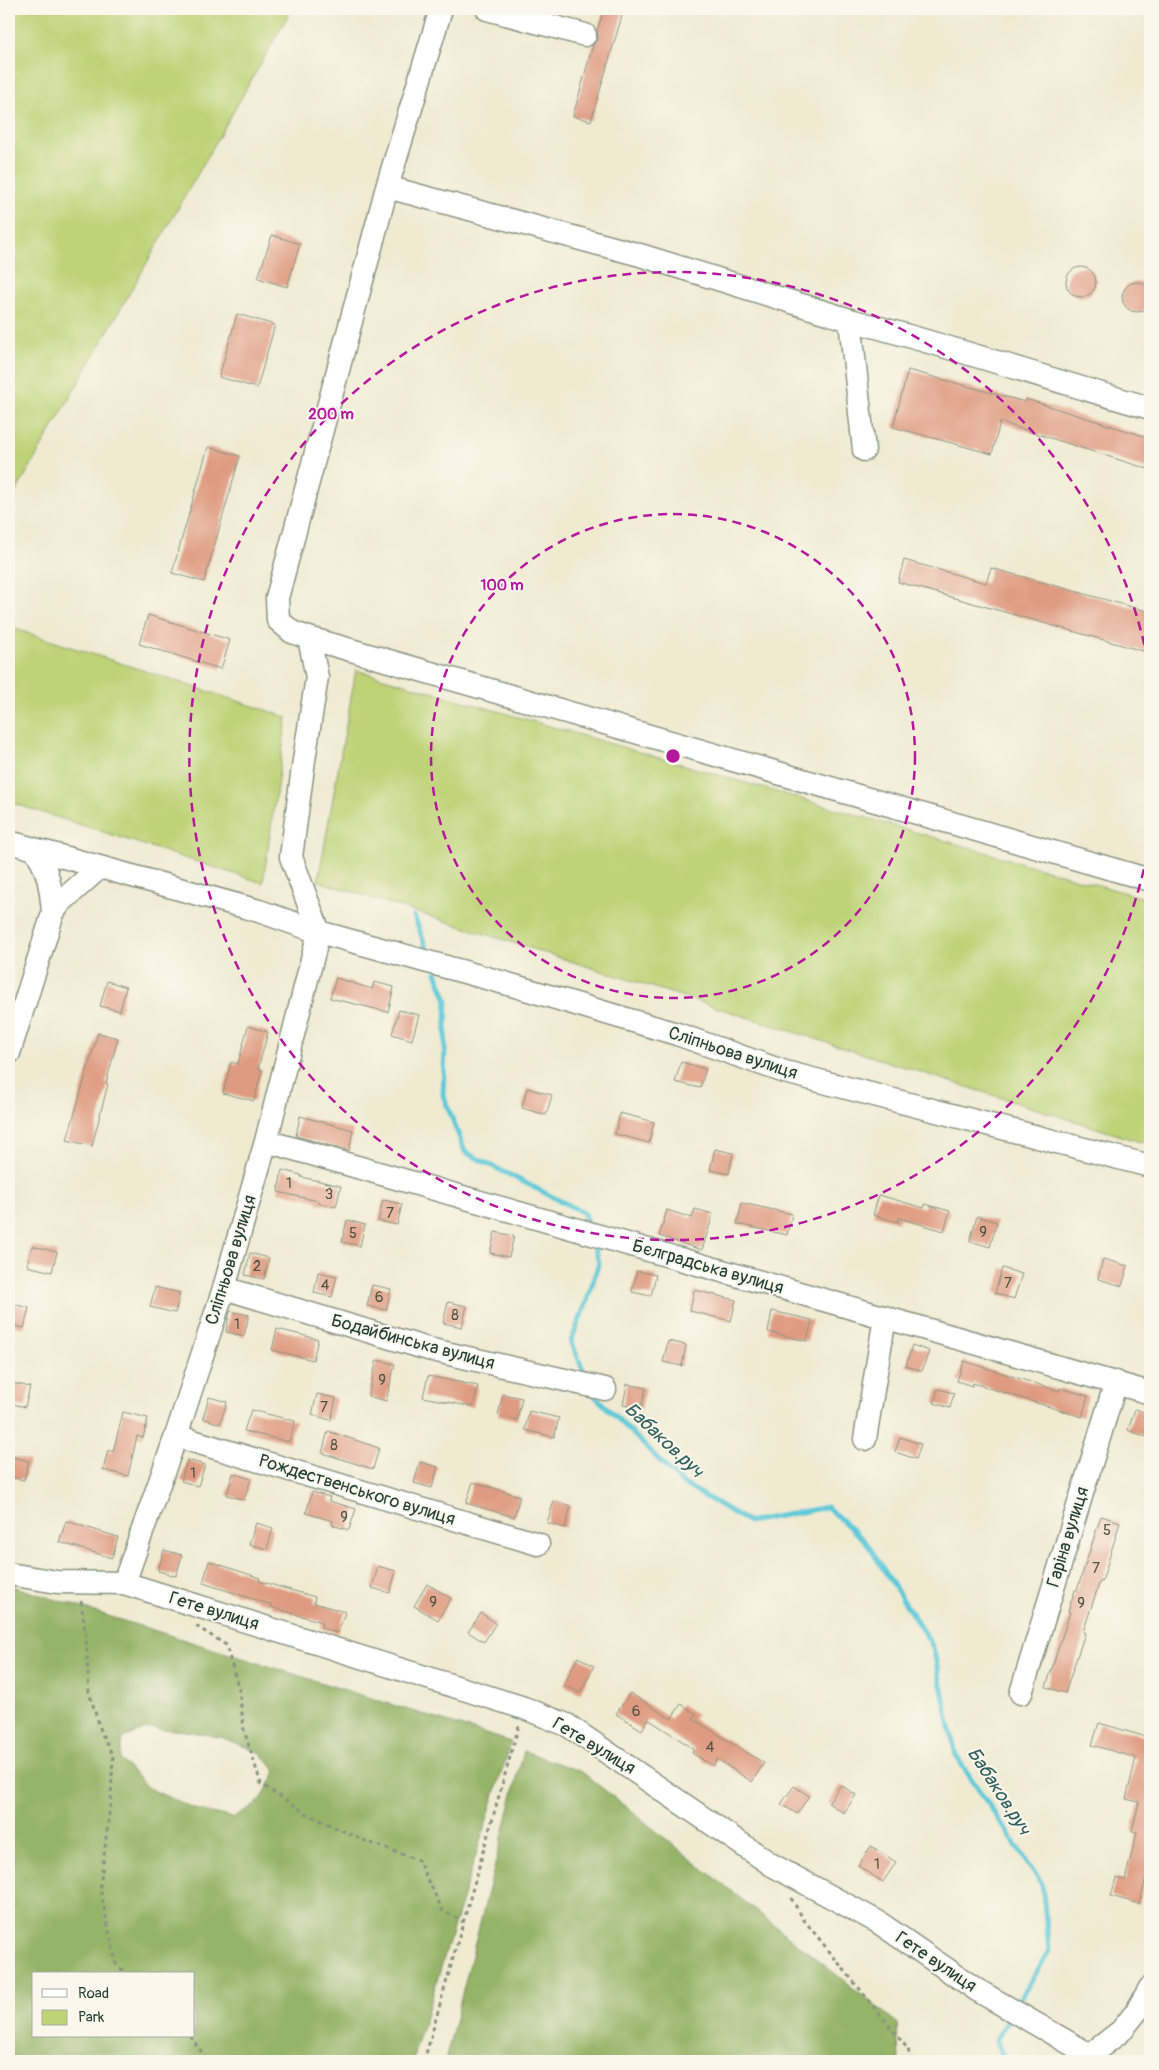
<svg xmlns="http://www.w3.org/2000/svg" width="1159" height="2070" font-family="Pangolin,sans-serif">
  <style>
    .green { fill: #bed276; stroke: #6e8855 }
    .forest { fill: #96b467; stroke: #5a784e; fill-rule: evenodd }
    .lines { fill: none; stroke-linecap: round; stroke-linejoin: round }
    .stream { stroke: #5ec9d8; stroke-width: 5 }
    .building { fill: #df9b81 }
    .minor-casing { stroke: #889482; stroke-width: 25 }
    .path { stroke: #889482; stroke-width: 3; stroke-dasharray: 4 4; stroke-linecap: butt }
    .minor { stroke: #fff; stroke-width: 22 }
    .ring { fill: none; stroke: #b5179e; stroke-width: 2.5; stroke-dasharray: 9 6 }
    .labels { text-anchor: middle; dominant-baseline: central; stroke-width: 4; stroke-linejoin: round; paint-order: stroke }
    .number-label { font-size: 15px; fill: #4f5447 }
    .street-label { font-size: 18px; fill: #1f3d34; stroke: #fbf7ec }
    .water-label { font-size: 19px; font-style: italic; fill: #2f605d; stroke: #fbf7ec }
    .centre { fill: #b5179e; stroke: #fbf7ec; stroke-width: 2.5 }
    .ring-label { font-size: 15px; text-anchor: middle; font-weight: bold; fill: #b5179e; stroke: #fbf7ec; stroke-width: 4; stroke-linejoin: round; paint-order: stroke }
  </style>
  <rect width="100%" height="100%" fill="#fbf7ec"/>
  <filter id="ink" filterUnits="userSpaceOnUse"><feTurbulence type="fractalNoise" baseFrequency=".02" numOctaves="2"/><feDisplacementMap in="SourceGraphic" scale="10" xChannelSelector="R" yChannelSelector="G"/><feConvolveMatrix kernelMatrix="1 2 1 2 8 2 1 2 1" color-interpolation-filters="sRGB"/></filter>
  <filter id="wash" filterUnits="userSpaceOnUse"><feTurbulence type="fractalNoise" baseFrequency=".0096" numOctaves="4" result="noise"/><feDisplacementMap in="SourceGraphic" scale="20" xChannelSelector="R" yChannelSelector="G"/><feGaussianBlur stdDeviation="1.12" result="paint"/><feColorMatrix in="noise" values="0 0 0 0 0 0 0 0 0 0 0 0 0 0 0 0 0 1.4 0 .05"/><feComposite in="paint" operator="in"/></filter>
  <g filter="url(#wash)">
    <rect width="100%" height="100%" fill="#f0ead1"/>
    <path class="green" d="M9,9h283l-283,495z
      M9,627l278,90 -24,166 -254,-81z
      M356,670l794,230v245l-832,-264z"/>
    <path class="forest" d="M9,1585l502,157 -99,319h-403zM149,1728l37,3 37,7 38,15 15,19 -16,29 -27,17 -38,-9 -47,-21 -28,-29 3,-21zM34,1974h160v62h-160z
      M524,1751l58,21 315,251 2,38h-454z"/>
    <g class="lines">
      <path class="stream" d="M414,916l15,39
        M436,972l11,28 -4,95 22,57 119,61 4,13
        M586,1377l-15,-36 16,-40 12,-39 -6,-20
        M595,1396l87,87 67,39 78,-15 39,35 67,105 23,109 86,128 7,67 -32,54
        M1005,2061l-9,-21 15,-25"/>
    </g>
    <g id="blocks">
      <path class="building" d="M604,9h20l-33,112 -18,-5 20,-71 5,-6 -1,-8z
        M272,235l28,9 -13,43 -29,-9z
        M1066 282a15 15 0 1 1 30 0a15 15 0 1 1-30 0Z
        M1122 297a15 15 0 1 1 30 0a15 15 0 1 1-30 0Z
        M237,314l38,11 -18,63 -38,-11z
        M908,370l117,32 1,-3 124,39v23l-2,8 -148,-47 -8,32 -99,-27z
        M208,447l32,9 -36,126 -32,-9z
        M904,560l82,23 5,-15 159,44v41l-252,-71z
        M148,615l82,25 -9,29 -82,-25z
        M336,978l36,11 2,-7 20,5 -6,25 -58,-14z
        M107,981l19,6 -6,24 -20,-5z
        M399,1010l20,5 -7,25 -20,-6z
        M248,1026l20,6 -10,37 4,1 -8,31 -31,-8 8,-31 7,2z
        M98,1033l20,5 -12,45 2,1 -16,62 -25,-6z
        M681,1062l25,7 -6,19 -25,-6z
        M527,1088l25,7 -6,20 -24,-7z
        M620,1113l34,9 -5,21 -34,-9z
        M300,1116l53,14 -4,21 -53,-15z
        M715,1149l18,4 -4,21 -19,-4z
        M282,1170l19,5v2l40,9 -5,21 -19,-4 1,-2 -40,-9z
        M879,1195l45,13 1,-4 25,7 -6,20 -45,-13 -1,4 -25,-7z
        M383,1200l19,4 -5,21 -19,-4z
        M742,1203l50,11 -5,21 -50,-11z
        M695,1209l18,5 -11,36 -43,-14 8,-26 25,8z
        M977,1216l20,6 -7,25 -20,-6z
        M347,1220l18,5 -5,21 -18,-4z
        M495,1232l19,4 -5,21 -19,-4z
        M32,1246l25,6 -5,20 -25,-6z
        M250,1253l19,5 -5,21 -19,-4z
        M1103,1259l25,7 -6,20 -24,-7z
        M1002,1268l20,6 -8,25 -19,-6z
        M637,1271l19,4 -5,21 -19,-4z
        M318,1272l19,4 -5,21 -18,-4z
        M372,1285l19,4 -5,21 -19,-4z
        M155,1287l25,6 -5,20 -25,-6z
        M694,1290l42,10 -5,21 -41,-10z
        M448,1302l19,4 -5,21 -19,-4z
        M9,1303l20,5 -5,20 -15,-4z
        M230,1311l19,4 -5,21 -18,-4z
        M772,1311l40,9 -5,21 -39,-9z
        M277,1329l41,10 -5,21 -41,-10z
        M668,1341l18,4 -4,21 -19,-4z
        M912,1345l17,6 -7,20 -16,-5z
        M377,1360l18,4 -9,37 -18,-5z
        M964,1361l95,30 1,-3 28,8 -6,21 -109,-34 -1,3 -15,-5z
        M428,1376l50,10 -5,21 -50,-10z
        M9,1382l21,5 -5,20 -16,-4z
        M627,1384l19,4 -5,21 -18,-4z
        M938,1389l16,4 -4,15 -16,-5z
        M317,1394l19,4 -5,22 -19,-5z
        M503,1394l19,4 -5,22 -19,-5z
        M209,1397l18,5 -7,22 -17,-6z
        M1135,1409l15,5v13l-3,10 -19,-7z
        M251,1410l44,11 -6,21 -45,-11z
        M529,1411l30,7 -5,19 -29,-7z
        M123,1412l25,6 -5,20 -6,-2 -9,40 -25,-6 5,-20 5,2z
        M328,1431l51,17 -6,21 -51,-16z
        M900,1437l21,7 -5,15 -21,-7z
        M9,1456l20,5 -5,19 -15,-3z
        M187,1460l18,5 -7,21 -17,-5z
        M420,1462l18,5 -6,21 -18,-5z
        M233,1473l18,6 -7,21 -17,-5z
        M473,1482l47,14 -6,21 -48,-14z
        M312,1492l18,5 -1,4 27,8 -7,21 -17,-5 1,-4 -27,-8z
        M554,1501l17,5 -6,22 -18,-5z
        M1101,1516l19,6 -18,60 -2,-1 -17,51 2,1 -20,60 -19,-6 24,-75 -2,-1 7,-21h2z
        M66,1521l52,16 -6,21 -53,-16z
        M256,1523l17,5 -6,21 -18,-5z
        M164,1550l18,5 -6,21 -18,-5z
        M209,1561l51,17 -1,3 56,16 -1,6 31,9 -7,21 -17,-5 1,-6 -51,-15 1,-2 -69,-22z
        M378,1566l18,5 -6,22 -18,-5z
        M427,1584l24,14 -13,22 -24,-14z
        M481,1613l15,10 -12,19 -16,-10z
        M578,1657l16,9 -14,27 -16,-8z
        M630,1693l41,26 10,-15 15,10 -3,5 71,44 -12,19 -35,-23 -4,7 -21,-13 2,-4 -46,-30 -6,11 -26,-16z
        M1099,1723l51,15v20l-6,20 6,-1v86l-11,41 -28,-8 5,-18 9,2 12,-48 -5,-1 7,-29 -13,-3 10,-41 -44,-13z
        M841,1785l15,10 -12,18 -16,-10z
        M794,1786l15,10 -12,18 -16,-10z
        M871,1846l25,16 -13,20 -25,-16z"/>
    </g>
  </g>
  <g filter="url(#ink)">
    <use href="#blocks" fill-opacity="0" stroke="#889482" stroke-width="1"/>
    <g class="lines">
      <g class="minor-casing">
        <path id="minor" d="M441,9l-54,178 -110,411 1,22 14,12 17,6 841,242
          M487,9l98,26
          M387,187l253,68 210,65 14,130
          M850,320c101,26 200,60 300,88
          M9,842l250,69 60,21 196,54 162,48 108,38 365,94
          M36,850c13,23 15,38 17,63
          M9,1053l44,-140 7,-10 39,-35
          M266,1141l884,252
          M224,1288l204,61 177,40
          M176,1436l362,108
          M865,1439l20,-122
          M9,1574l48,8 67,1 400,125 43,17 205,140 106,57 99,68 113,65 31,-24 16,-20 13,-23
          M124,1583l52,-147 48,-148 42,-147 53,-209 -28,-75 13,-97 13,-83 -8,-39
          M1021,1693l95,-311"/>
      </g>
      <path class="path" d="M81,1601l5,37 3,54 13,42 11,22 -2,42 -11,90 16,76 11,10
        M196,1626l30,19 13,45 5,40 17,54 46,30 53,25 58,21 25,51 20,11
        M791,1898l13,22 104,129 3,12
        M190,2036l18,25
        M424,2061l95,-336"/>
      <use href="#minor" class="minor"/>
    </g>
  </g>
  <g class="ring">
    <circle cx="673" cy="756" r="242"/>
    <path d="M1150 840A484 484 0 1 1 1150 672"/>
  </g>
  <g class="labels">
    <g class="number-label">
      <text x="289" y="1183">1</text>
      <text x="329" y="1194">3</text>
      <text x="390" y="1213">7</text>
      <text x="983" y="1232">9</text>
      <text x="353" y="1233">5</text>
      <text x="257" y="1266">2</text>
      <text x="1008" y="1283">7</text>
      <text x="325" y="1285">4</text>
      <text x="379" y="1297">6</text>
      <text x="455" y="1315">8</text>
      <text x="237" y="1324">1</text>
      <text x="382" y="1380">9</text>
      <text x="324" y="1407">7</text>
      <text x="334" y="1445">8</text>
      <text x="193" y="1473">1</text>
      <text x="344" y="1517">9</text>
      <text x="1107" y="1530">5</text>
      <text x="1096" y="1568">7</text>
      <text x="433" y="1602">9</text>
      <text x="1081" y="1603">9</text>
      <text x="636" y="1711">6</text>
      <text x="710" y="1747">4</text>
      <text x="877" y="1864">1</text>
    </g>
    <g class="street-label">
      <text transform="translate(733 1053) rotate(18)">Сліпньова вулиця</text>
      <text transform="translate(231 1260) rotate(-73)">Сліпньова вулиця</text>
      <text transform="translate(708 1267) rotate(16)">Бєлградська вулиця</text>
      <text transform="translate(413 1342) rotate(15)">Бодайбинська вулиця</text>
      <text transform="translate(357 1490) rotate(17)">Рождественського вулиця</text>
      <text transform="translate(1068 1537) rotate(-73)">Гаріна вулиця</text>
      <text transform="translate(214 1611) rotate(17)">Гете вулиця</text>
      <text transform="translate(594 1746) rotate(31)">Гете вулиця</text>
      <text transform="translate(936 1962) rotate(34)">Гете вулиця</text>
    </g>
    <g class="water-label">
      <text transform="translate(664 1440) rotate(43)">Бабаков.руч</text>
      <text transform="translate(999 1791) rotate(57)">Бабаков.руч</text>
    </g>
  </g>
  <circle cx="673" cy="756" r="8" class="centre"/>
  <g class="ring-label">
    <text x="331" y="419">200 m</text>
    <text x="502" y="590">100 m</text>
  </g>
  <rect width="1159" height="2070" fill="none" stroke="#fbf7ec" stroke-width="30"/>
  <rect x="32" y="1972" width="162" height="65" fill="#fbf7ec" stroke="#a3ada2"/>
  <rect x="42" y="1989" width="25" height="8" fill="#ffffff" stroke="#a3ada2"/>
  <text x="78" y="1998" font-size="15" fill="#1f3d34">Road</text>
  <rect x="42" y="2010" width="25" height="15" fill="#bed276" stroke="#a3ada2"/>
  <text x="78" y="2022" font-size="15" fill="#1f3d34">Park</text>
</svg>
